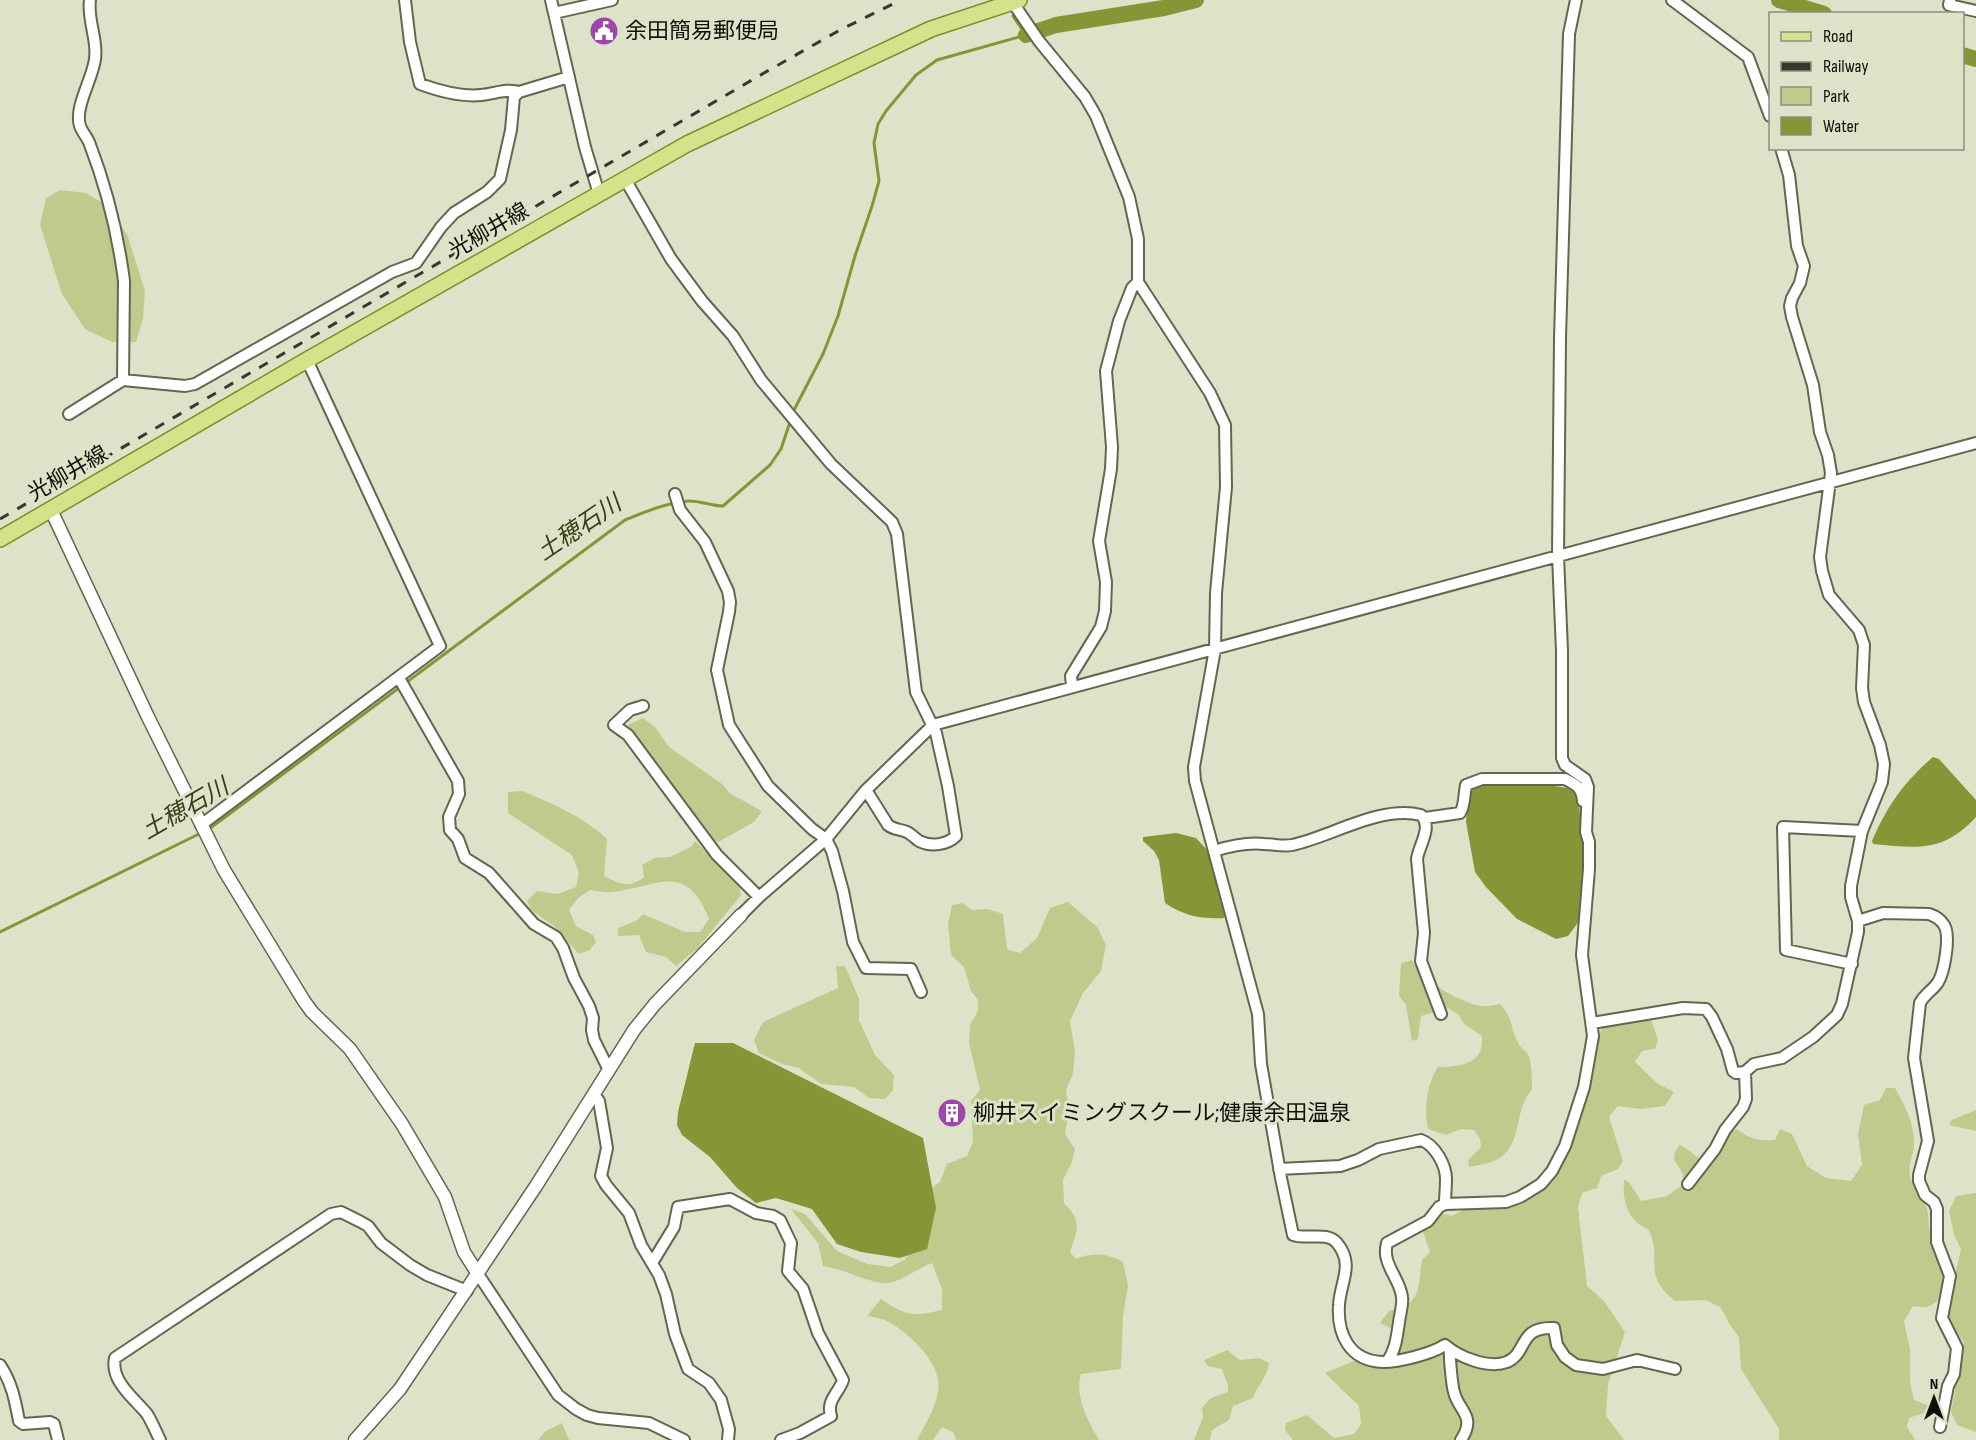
<svg xmlns="http://www.w3.org/2000/svg" width="1976" height="1440" font-family="'Sofia Sans Condensed','Noto Sans JP',sans-serif">
  <style>
    .green { fill: #becb8d }
    .water { fill: #869636 }
    .lines { fill: none; stroke-linecap: round; stroke-linejoin: round }
    .stream { stroke: #869636; stroke-width: 3 }
    .river { stroke: #869636; stroke-width: 16 }
    .minor-casing { stroke: #626750; stroke-width: 14 }
    .tertiary-casing { stroke: #626750; stroke-width: 15 }
    .primary-casing { stroke: #7e8c29; stroke-width: 18 }
    .minor { stroke: #fff; stroke-width: 10 }
    .tertiary { stroke: #fff; stroke-width: 12 }
    .primary { stroke: #d5e289; stroke-width: 15 }
    .rail { stroke: #36392d; stroke-width: 3; stroke-dasharray: 10 10; stroke-linecap: butt }
    .labels { text-anchor: middle; dominant-baseline: central; stroke-width: 6; stroke-linejoin: round; paint-order: stroke }
    .poi-label { font-size: 22px; fill: #0f1108; stroke: #dde3c9; text-anchor: start }
    .street-label { font-size: 22px; fill: #0f1108; stroke: #dde3c9 }
    .water-label { font-size: 24px; font-style: italic; fill: #383f17; stroke: #dde3c9 }
  </style>
  <rect width="100%" height="100%" fill="#dde3c9"/>
  <path class="green" d="M60,190l26,3 20,12 21,29 18,57 -2,28 -7,23h-24l-27,-13 -23,-35 -22,-69 6,-27z
    M643,718l12,9 14,20 53,37 9,10 31,17 -8,11 -36,20 -7,-2 -83,-115z
    M523,791c30,13 61,26 84,48l-3,37c16,8 25,13 40,1l-2,-12 13,-7 15,-1 21,-10 4,-6 44,43 2,11 -43,53 -22,18 -10,-9 -20,-5 -7,-17 -21,1v-8l18,-7 7,-7 42,18h15l9,-13c-23,-58 -50,-33 -96,-27 -7,1 -16,-1 -23,-2l-12,8 -9,12 7,16 17,9 3,7 -6,8 -11,4 -25,-28 -23,-16 -4,-9 10,-10 21,3 18,-7 3,-14 -7,-18 -64,-42v-21z
    M1068,902l29,25 9,18 -5,26 -18,22 -13,28 5,31 -2,22 -7,16 3,19 -4,25 10,15 -3,13 -9,18 1,23c18,18 14,26 6,49l6,7c14,-7 33,-6 47,3l5,23 -5,31 -2,53 -40,5c-7,22 7,47 18,66h-143l-2,-7 -12,-6 -9,13h-16c8,-15 18,-31 21,-48 6,-27 -30,-61 -53,-72 -5,-2 -12,-3 -18,-4l14,-17c26,17 30,18 61,11v-21l-10,-26c-11,4 -35,20 -44,20 -18,1 -43,-14 -65,-17l-5,-23 -27,-34 14,5 32,37 30,13 23,3 14,-7 19,-21 1,-45 16,-12 7,-18 20,-8 6,-14 -2,-41 9,-11 -11,-47 1,-18 8,-14v-11l-7,-9 -7,-24 -13,-12 -3,-31 4,-19 10,-2 10,7 16,-1 15,5 4,35 13,4 17,-15 13,-30z
    M1412,960c11,21 46,42 69,46 6,1 13,-1 19,-2 12,11 11,28 20,42 3,4 7,5 9,11 3,10 3,22 3,33 -18,18 -9,51 -31,67 -7,6 -23,8 -32,10l-1,-7 13,-13 -1,-8 -6,-9 -13,-1 -15,6 -18,-6c-4,-20 -2,-44 10,-62 23,-1 46,-2 44,-31l-18,-12 -5,-9 -11,-7 -27,8 -3,23 -6,2 -6,-36 -7,-9 2,-33z
    M836,966h9l14,33v21l16,35 19,20 -1,15 -8,9 -16,-1 -15,-11 -33,-3 -22,-16 -17,-4 -23,-11 -5,-13 9,-18 75,-34z
    M1651,1019l7,21 -3,9 -13,2 -7,11 22,21 17,9 -9,14 -24,3 -23,-3 -9,11 14,44 -5,8 -17,7 -4,12 -15,5 -4,14 9,79 17,15 21,31 -17,52 -2,32 18,24h-331l-8,-10 1,-7 21,-8 27,23 20,-4 7,-10 -2,-18 -34,-33 31,-13 29,8 9,-13 -2,-26 -12,-6 9,-12c34,-7 28,-22 33,-51l8,-8 -7,-20 18,-19 11,3 15,-8 35,-1 21,-3 31,-29 49,-150z
    M1886,1088h9c10,18 19,34 19,56 0,13 -8,22 -3,35 3,9 11,15 14,24 5,12 3,24 6,36 3,20 23,41 7,61 -8,8 -14,8 -25,6l-9,15 6,29v32l4,18 13,5 3,6 -21,7 -2,9 8,13h-136v-11l-38,-60 -2,-32 -9,-12 -9,-17 -15,-8 -31,1c-35,-28 -11,-41 -27,-72 -20,-8 -26,-27 -24,-49l5,2 12,19 26,-5 17,-12c-1,-3 0,-7 -2,-11 -4,-12 -14,-10 -3,-28 14,5 13,13 30,16l12,-9 9,-20 7,-3c12,10 22,12 38,11l5,-11 12,5 15,32 19,12 25,3 11,-16 -4,-31 6,-29 16,-5z
    M1976,1110v21l-27,-6 3,-5z
    M1976,1193v239l-19,-7 -6,-13 13,-70 -11,-14 -6,-19 14,-60 -7,-14 -5,-24 7,-15z
    M1227,1350l13,10 19,-2 10,5c-1,13 -12,23 -16,35l-20,8 -4,14 -17,10 -2,10h-16l9,-23 -1,-9 9,-10 17,-6v-7l-6,-16 -14,-3 -4,-6z
    M562,1423l7,17h-31l8,-9z"/>
  <path class="water" d="M1933,757l6,2 37,41v17c-33,36 -59,31 -103,27l-1,-3c15,-35 32,-59 61,-84z
    M1479,784l68,1 21,3 10,8 7,62 -4,55 -4,11 -9,12 -12,3 -39,-20 -31,-32 -11,-15 -9,-50 2,-24 4,-9z
    M1176,833l20,5 12,13 18,62 -2,5c-23,1 -40,-2 -59,-15l-6,-43 -5,-9 -11,-10v-4z
    M695,1043h38l190,95 13,70 -9,41 -27,9 -39,-6 -24,-8 -25,-35 -36,-11 -20,5 -19,-15 -27,-31 -28,-22 -5,-10 1,-13z"/>
  <g class="lines">
    <path class="stream" d="M793,412l30,-58 15,-38 17,-60 17,-50 7,-25 -5,-38 4,-19 8,-13 30,-36 21,-15 89,-25 -13,-19
      M209,829l416,-309c17,-7 46,-19 65,-19 11,0 22,5 33,5l47,-41 11,-16 10,-30
      M0,932l203,-100"/>
    <path class="river" d="M1779,0l45,14
      M1026,35l30,-10 108,-17 32,-8
      M1962,55l14,4"/>
    <g class="minor-casing">
      <path id="minor" d="M90,0c-3,20 8,39 5,59 -2,19 -21,48 -15,67 2,6 7,11 9,16 17,44 29,92 35,139l-1,99
        M405,0l5,42 10,42c19,7 41,13 61,11 13,-1 26,-7 38,-3
        M551,0l34,147 14,47
        M1011,0l28,41 46,56 11,19 33,81 9,42v43l72,111 15,32 1,62 -10,106 -1,56 -21,118 1,14 63,233 3,50 20,114 12,57c14,5 34,-4 44,8 18,22 3,39 2,62 -2,30 11,56 44,57 16,0 48,-8 62,-17 14,12 43,24 62,17 21,-9 11,-36 47,-34l3,17 8,12 11,8 27,4 34,-9 38,9
        M1672,0l76,57 22,59
        M1950,0l-1,5 27,6
        M554,13l58,-13
        M625,179l46,80 31,42 31,35 28,44 70,84 61,58 5,12 19,158 20,41 12,53 8,50c-9,9 -25,11 -37,5 -4,-3 -8,-7 -12,-9 -7,-3 -13,-2 -19,-7l-22,-35
        M69,414l54,-34 62,6 10,-2 197,-112 24,-9 25,-36 13,-14 33,-21 13,-13 11,-49 3,-33 5,-5 50,-15
        M675,494l5,16 25,32 23,49 2,11 -1,10 -12,58 12,55 39,61 44,43 14,10 6,12 11,40 10,51 13,26 45,1 10,23
        M399,678l59,103 1,13 -10,23 1,13 8,9 7,19 24,15 45,51 22,13 7,11 11,30 15,28 4,12 -1,12 2,10 15,30
        M1072,686l-1,-10 30,-49 4,-16 1,-29 -7,-41 12,-72 1,-22 -6,-76 13,-50 13,-33 6,-6
        M643,706l-13,4 -16,15 14,10 89,120 42,42
        M1425,818l35,-5c5,-7 4,-19 6,-28l16,-6h83c12,6 17,9 18,22
        M201,825l239,-179 -133,-286
        M1214,851c16,-5 33,-9 50,-7 10,0 18,3 28,1 39,-8 87,-40 129,-30 12,12 -2,30 -4,44l7,74 -3,28 20,53
        M741,915l18,-18 67,-58 40,-49 67,-65 1043,-282
        M1858,921l25,-8 46,1c6,2 12,6 15,11 7,11 0,51 -8,60 -6,7 -12,10 -16,18l-6,55 14,83 -9,34v6l6,14 9,7 3,7v33l13,34 -8,42 15,30 -3,26 -6,12 -8,41
        M1852,964l-66,-14 -3,-123 79,4
        M1592,1023l91,-15 23,1 6,8 15,32 6,22 3,2 9,-1 9,-8 28,-6 31,-21 24,-22 5,-11 16,-72v-11l-7,-24v-11l11,-55 20,-49 2,-18 -4,-19 -16,-43 -2,-14 2,-43 -5,-15 -30,-35 -7,-24 -2,-14 11,-84 -3,-18 -8,-23 -7,-47 -21,-68 -2,-11 2,-8 8,-15 4,-17 -7,-20 -8,-71 -8,-27
        M594,1095l5,6 8,47 -6,28 5,9 23,28 12,32 18,30 7,19 9,40 13,35 21,14 12,17 8,29 -1,11
        M1279,1169l61,-3 18,-6 21,-11 42,-9c14,5 25,25 25,39 0,9 -1,17 -1,25
        M1688,1184l27,-35 10,-19 18,-23 3,-8 -1,-27
        M652,1263l22,-36 4,-20 52,-8 26,14 17,3 7,4 11,23 -3,28 15,18 15,44 25,47c-4,13 -17,20 -12,36l-31,17 -19,7
        M478,1274l80,121 18,14 11,6 11,3 51,5 35,17
        M1450,1349c-1,5 2,37 4,43 4,19 23,23 7,48
        M1387,1362c10,-14 10,-29 13,-46 1,-6 3,-13 2,-19 -2,-19 -21,-33 -15,-54l41,-22 11,-14 6,-3 61,-2 14,-5 21,-13 11,-13 13,-25 19,-59 9,-51 -11,-81 7,-86v-27l-3,-10 2,-45 -3,-8 -20,-14 -3,-7v-107l-4,-95 2,-218 9,-304 7,-34
        M0,1365c12,18 15,35 19,56l4,3 27,-2 4,2 4,16
        M160,1440c-4,-8 -8,-18 -13,-26 -13,-16 -37,-33 -32,-56l216,-144 10,-2 20,10 7,4 13,17 29,22 17,10 40,16"/>
    </g>
    <g class="tertiary-casing">
      <path id="tertiary" d="M51,510l97,207 76,153 80,131 8,11 38,37 52,75 43,73 19,55 14,22
        M355,1440l45,-51 136,-203 98,-156 21,-26 86,-89"/>
    </g>
    <g class="primary-casing">
      <path id="primary" d="M0,539l307,-179 380,-216 244,-115 88,-29"/>
    </g>
    <use href="#minor" class="minor"/>
    <use href="#tertiary" class="tertiary"/>
    <use href="#primary" class="primary"/>
    <path class="rail" d="M0,519l764,-446 76,-43 61,-30"/>
  </g>
  <defs>
    <g id="civic-disc" transform="scale(1.5)"><circle r="9.5" fill="#a044ae" stroke="#dde3c9"/><path d="M-.6-6.5H3V-4.5H.6V-3L4-1V1h2V6H-6V1h2V-1L-.6-3ZM-1.2 2.5V6h2.4V2.5Z" fill="#fff"/></g>
    <g id="building-disc" transform="scale(1.5)"><circle r="9.5" fill="#a044ae" stroke="#dde3c9"/><path d="M-4-6H4V6H1V3H-1V6H-4ZM-2.5-4.3h1.7v1.8h-1.7ZM.8-4.3h1.7v1.8H.8ZM-2.5-1h1.7V.8h-1.7ZM.8-1h1.7V.8H.8Z" fill="#fff"/></g>
  </defs>
  <g fill-rule="evenodd">
    <use href="#civic-disc" x="604" y="31"/>
    <use href="#building-disc" x="952" y="1113"/>
  </g>
  <g class="labels">
    <g class="poi-label">
      <text x="625" y="31">余田簡易郵便局</text>
      <text x="973" y="1113">柳井スイミングスクール;健康余田温泉</text>
    </g>
    <g class="street-label">
      <text transform="translate(489 231) rotate(-30)">光柳井線</text>
      <text transform="translate(68 474) rotate(-30)">光柳井線</text>
    </g>
    <g class="water-label">
      <text transform="translate(579 528) rotate(-34)">土穂石川</text>
      <text transform="translate(185 809) rotate(-30)">土穂石川</text>
    </g>
  </g>
  <rect x="1769" y="12" width="195" height="138" fill="#dde3c9" stroke="#8b8f7c" stroke-width="1.5"/>
  <rect x="1781" y="32" width="30" height="9" fill="#d5e289" stroke="#8b8f7c" stroke-width="1.5"/>
  <text x="1823" y="42" font-size="18" fill="#0f1108">Road</text>
  <rect x="1781" y="62" width="30" height="9" fill="#36392d" stroke="#8b8f7c" stroke-width="1.5"/>
  <text x="1823" y="72" font-size="18" fill="#0f1108">Railway</text>
  <rect x="1781" y="87" width="30" height="18" fill="#becb8d" stroke="#8b8f7c" stroke-width="1.5"/>
  <text x="1823" y="102" font-size="18" fill="#0f1108">Park</text>
  <rect x="1781" y="117" width="30" height="18" fill="#869636" stroke="#8b8f7c" stroke-width="1.5"/>
  <text x="1823" y="132" font-size="18" fill="#0f1108">Water</text>
  <g transform="translate(1934 1398)" stroke="#dde3c9" stroke-width="4.5" paint-order="stroke">
  <path d="M0-4.5L10 22L0 15L-10 22Z" fill="#0f1108"/>
  <text y="-9" font-size="16" font-weight="bold" text-anchor="middle" fill="#0f1108">N</text>
  </g>
</svg>
